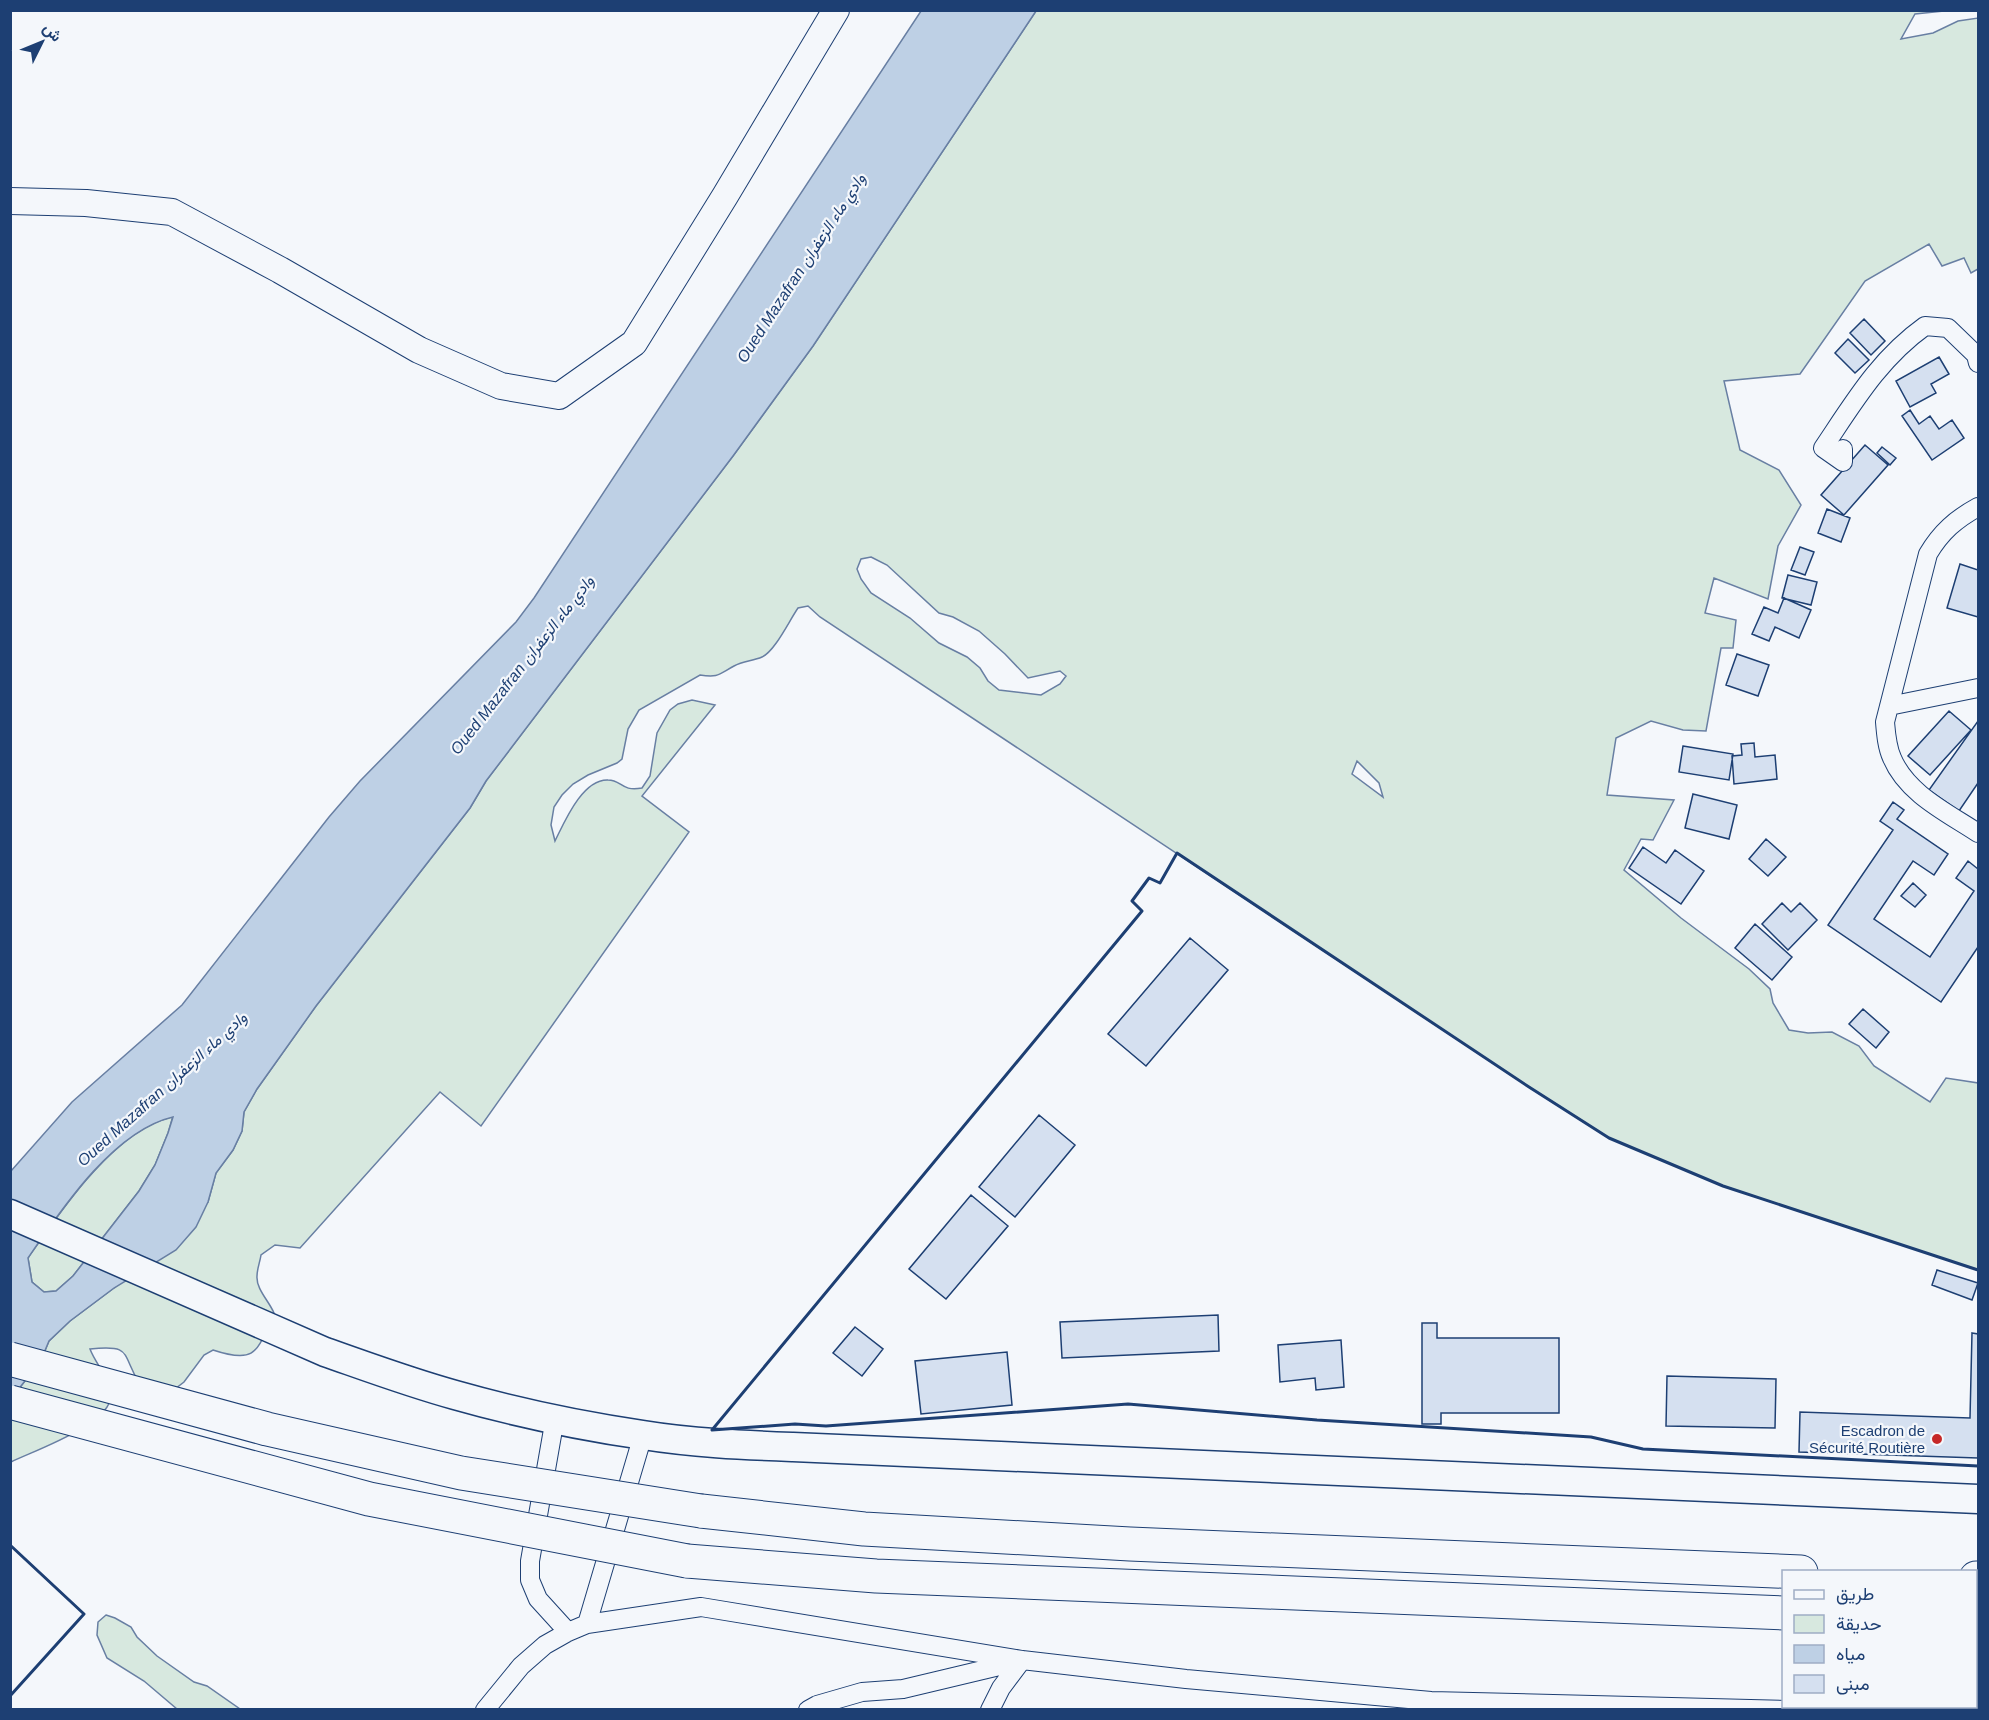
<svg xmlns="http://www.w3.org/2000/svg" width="1989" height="1720" font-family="Helvetica,Vazirmatn,sans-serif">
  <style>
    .green { fill: #d7e8df; stroke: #687fa3; stroke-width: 1.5; fill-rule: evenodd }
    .water { fill: #bed0e5; stroke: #687fa3; stroke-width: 1.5; fill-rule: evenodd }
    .building { fill: #d5e0f0; stroke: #1d3f73; stroke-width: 1.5 }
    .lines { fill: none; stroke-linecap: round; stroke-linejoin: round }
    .street-casing { stroke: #1d3f73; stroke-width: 20 }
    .secondary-casing { stroke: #1d3f73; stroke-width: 28 }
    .primary-casing { stroke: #1d3f73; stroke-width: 31 }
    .highway-casing { stroke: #1d3f73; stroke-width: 35 }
    .street { stroke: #f4f7fb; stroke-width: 18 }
    .secondary { stroke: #f4f7fb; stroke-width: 26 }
    .primary { stroke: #f4f7fb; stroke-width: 28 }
    .highway { stroke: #f4f7fb; stroke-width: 33 }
    .highway-bridge-casing { stroke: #1d3f73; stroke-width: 35; stroke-linecap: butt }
    .highway-bridge { stroke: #f4f7fb; stroke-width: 33 }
    .wall { stroke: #1d3f73; stroke-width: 3 }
    .poi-dot { fill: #c62828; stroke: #f4f7fb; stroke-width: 2 }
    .labels { text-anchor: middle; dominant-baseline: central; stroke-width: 4.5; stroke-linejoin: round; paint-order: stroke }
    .poi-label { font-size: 15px; fill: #1d3f73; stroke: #f4f7fb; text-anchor: end }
    .water-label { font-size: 16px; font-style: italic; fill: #1d3f73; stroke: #f4f7fb }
  </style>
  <rect width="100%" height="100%" fill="#f4f7fb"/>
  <path class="green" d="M1036,11h908l-29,3 -14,25 32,-6 25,-12 20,-3v251l-7,4 -7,-15 -22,8 -13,-22 -64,37 -65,93 -76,7 16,69 39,20 22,35 -23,41 -10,53 -54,-21 -9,35 31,7 -3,28h-12l-15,83 -23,-1 -32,-9 -35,17 -9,57 67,5 -21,40 -12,-1 -17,31 57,48 68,51 21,20 3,14 16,27 19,3 24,-1 27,14 15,20 56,36 16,-24 32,5v187l-255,-84 -114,-48 -80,-51 -709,-470 -12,-11 -10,2c-9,13 -23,43 -36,49 -9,4 -19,4 -28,9 -15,8 -15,12 -34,9l-61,35 -11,19 -6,30 -5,4 -29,12 -15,9 -11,11 -8,12 -3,18 4,16c9,-18 27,-62 53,-61 14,0 13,12 34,8l8,-12 7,-43 13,-23 8,-6 14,-4 23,5 -73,91 47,36 -208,294 -41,-34 -140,156 -25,-3 -14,10c-1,7 -4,14 -4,21 -1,13 12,25 17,37 -17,37 -16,52 -61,37l-9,5 -20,27 -13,10 -32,-9c-18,-31 -7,-38 -49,-34 5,14 21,31 21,46 1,29 -78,56 -100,67v-63l30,-39 8,-19 21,-20 44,-33 94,-86 8,-29 17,-23 9,-19 2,-19 13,-23 59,-83 154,-198 16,-27 247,-325 80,-110zM871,557l16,8 52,48 14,4 26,14 26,23 23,24 32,-7 6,5 -6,8 -19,11 -42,-5 -11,-9 -8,-13 -13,-11 -28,-14 -29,-25 -39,-25 -10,-14 -4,-10 4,-10zM1357,761l22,22 4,14 -31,-23z
    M173,1116l-5,17 -13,32 -16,26 -66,85 -17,15 -12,1 -12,-10 -4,-24c30,-43 75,-110 124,-134 6,-3 14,-5 21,-8z
    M106,1615l9,3 16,9 6,10 20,19 37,26 13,4 33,23h-63l-33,-28 -37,-23 -10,-23 1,-13z"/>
  <path class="water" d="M921,11h115l-223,335 -80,110 -247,325 -16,27 -154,198 -59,83 -13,23 -2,19 -9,19 -17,23 -8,29 -12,25 -20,23 -62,38 -44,33 -21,20 -8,19 -30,39v-228l61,-69 110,-97 147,-188 31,-36 156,-159 18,-24zM173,1117l-5,16 -13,32 -16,26 -66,85 -17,15 -12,1 -12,-10 -4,-24c33,-48 85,-127 145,-141z"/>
  <path class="building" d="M1864,319l21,22 -14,14 -21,-22z
    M1848,339l21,21 -14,13 -20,-20z
    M1939,357l10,17 -18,10 5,9 -26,14 -14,-26z
    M1910,410l9,14 11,-8 9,13 13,-9 12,18 -32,22 -30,-44z
    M1865,445l23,20 -44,50 -23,-20z
    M1882,447l14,11 -6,7 -13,-12z
    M1827,509l23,9 -9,24 -23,-9z
    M1800,547l14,5 -9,23 -14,-5z
    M1960,564l18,6v47l-31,-9z
    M1788,575l29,7 -6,23 -29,-7z
    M1784,598l27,12 -12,28 -24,-11 -6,14 -17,-7 12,-27 14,6z
    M1737,654l32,11 -11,31 -32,-11z
    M1949,711l22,19 -41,45 -22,-19z
    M1978,721v62l-19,28 -30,-21z
    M1754,743l1,14 20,-2 2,24 -43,5 -2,-28 10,-1 -1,-11z
    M1683,746l50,8 -4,26 -50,-8z
    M1693,794l44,11 -8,34 -44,-11z
    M1893,802l11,8 -7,9 51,35 -14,21 -21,-14 -39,58 56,38 44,-66 -18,-13 12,-17 10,8v78l-37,55 -113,-77 65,-95 -13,-9z
    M1766,839l20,18 -18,19 -19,-17z
    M1643,847l23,16 9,-13 29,21 -23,33 -52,-36z
    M1913,883l13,12 -11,12 -14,-11z
    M1782,903l9,9 9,-9 17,17 -29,30 -26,-26z
    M1755,924l37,33 -20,23 -37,-32z
    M1190,938l38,32 -82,96 -38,-32z
    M1863,1009l26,23 -13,16 -27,-24z
    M1039,1115l36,30 -60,72 -36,-30z
    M971,1195l37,31 -62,73 -37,-30z
    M1937,1270l41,13 -6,17 -40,-15z
    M1218,1315l1,36 -157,7 -2,-36z
    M1422,1323h15v15h122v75h-118v11h-19z
    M855,1327l28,22 -21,27 -29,-23z
    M1972,1333l6,1v124l-179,-6 1,-40 170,6z
    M1341,1340l3,47 -28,3 -1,-12 -35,4 -2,-37z
    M1007,1352l5,53 -91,9 -6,-53z
    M1667,1376l109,3 -1,49 -109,-2z"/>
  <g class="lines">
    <g class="street-casing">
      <path id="street" d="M1843,449v13l-20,-14c31,-46 56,-89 102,-122l23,2 28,27 2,8
        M1978,507c-22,12 -37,25 -50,47l-43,168c1,12 2,25 7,36 15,36 56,55 86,75
        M1889,706l89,-18
        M555,1418l-25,143v19l8,19 30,33
        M587,1624l56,-189
        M485,1710l36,-44 24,-21 23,-13 19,-8 114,-17 321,53
        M808,1710l9,-5 45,-13 41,-3 109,-26
        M990,1710l11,-22 21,-28 164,19 245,22 360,9"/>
    </g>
    <g class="secondary-casing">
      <path id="secondary" d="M10,201l76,2 86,9 108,58 139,80 82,36 58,10 75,-53 91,-147 111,-186"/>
    </g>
    <g class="primary-casing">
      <path id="primary" d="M10,1214l315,138c43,15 86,31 130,43 60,17 126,31 188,40 49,8 100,10 150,12l1185,52"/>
    </g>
    <g class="highway-casing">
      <path id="highway" d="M701,1511l163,18 266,15 671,28
        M687,1561l189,15 908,37
        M1976,1578h2
        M1976,1621h2"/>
    </g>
    <use href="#street" class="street"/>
    <use href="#secondary" class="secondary"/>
    <use href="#primary" class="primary"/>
    <use href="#highway" class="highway"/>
    <g class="highway-bridge-casing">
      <path id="highway-bridge" d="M10,1359l257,70 194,44 240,38
        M10,1402l359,97 318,62"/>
    </g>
    <use href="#highway-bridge" class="highway-bridge"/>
    <path class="wall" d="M1978,1270l-255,-84 -114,-48 -80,-51 -352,-234 -17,30 -11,-5 -17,23 10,10 -430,519 83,-6 31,2 302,-22 189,16 274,17 52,12 335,17
      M10,1545l74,69 -74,82"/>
  </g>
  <circle class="poi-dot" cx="1937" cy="1439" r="6"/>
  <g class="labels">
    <g class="poi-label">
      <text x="1925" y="1430">Escadron de<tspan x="1925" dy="17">Sécurité Routière</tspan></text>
    </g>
    <g class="water-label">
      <text transform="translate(801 268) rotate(-57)">Oued Mazafran وادي ماء الزعفران</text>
      <text transform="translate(522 665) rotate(-52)">Oued Mazafran وادي ماء الزعفران</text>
      <text transform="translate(162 1089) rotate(-42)">Oued Mazafran وادي ماء الزعفران</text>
    </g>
  </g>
  <rect width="1989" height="1720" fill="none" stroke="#1d3f73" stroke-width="24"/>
  <rect x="1782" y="1570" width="195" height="138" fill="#f4f7fb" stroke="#9eadc5" stroke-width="1.5"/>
  <rect x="1794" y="1590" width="30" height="9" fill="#f4f7fb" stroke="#9eadc5" stroke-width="1.5"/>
  <text x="1836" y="1600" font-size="18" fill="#1d3f73">طريق</text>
  <rect x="1794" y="1615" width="30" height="18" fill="#d7e8df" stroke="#9eadc5" stroke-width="1.5"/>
  <text x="1836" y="1630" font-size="18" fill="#1d3f73">حديقة</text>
  <rect x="1794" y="1645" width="30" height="18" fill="#bed0e5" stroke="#9eadc5" stroke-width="1.5"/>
  <text x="1836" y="1660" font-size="18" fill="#1d3f73">مياه</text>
  <rect x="1794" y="1675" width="30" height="18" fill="#d5e0f0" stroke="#9eadc5" stroke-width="1.5"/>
  <text x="1836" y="1690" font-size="18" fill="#1d3f73">مبنى</text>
  <g transform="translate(42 42) rotate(47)" stroke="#f4f7fb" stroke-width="4.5" paint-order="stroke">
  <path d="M0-4.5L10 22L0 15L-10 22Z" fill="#1d3f73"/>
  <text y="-9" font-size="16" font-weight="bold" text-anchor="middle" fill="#1d3f73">ش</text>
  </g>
</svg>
